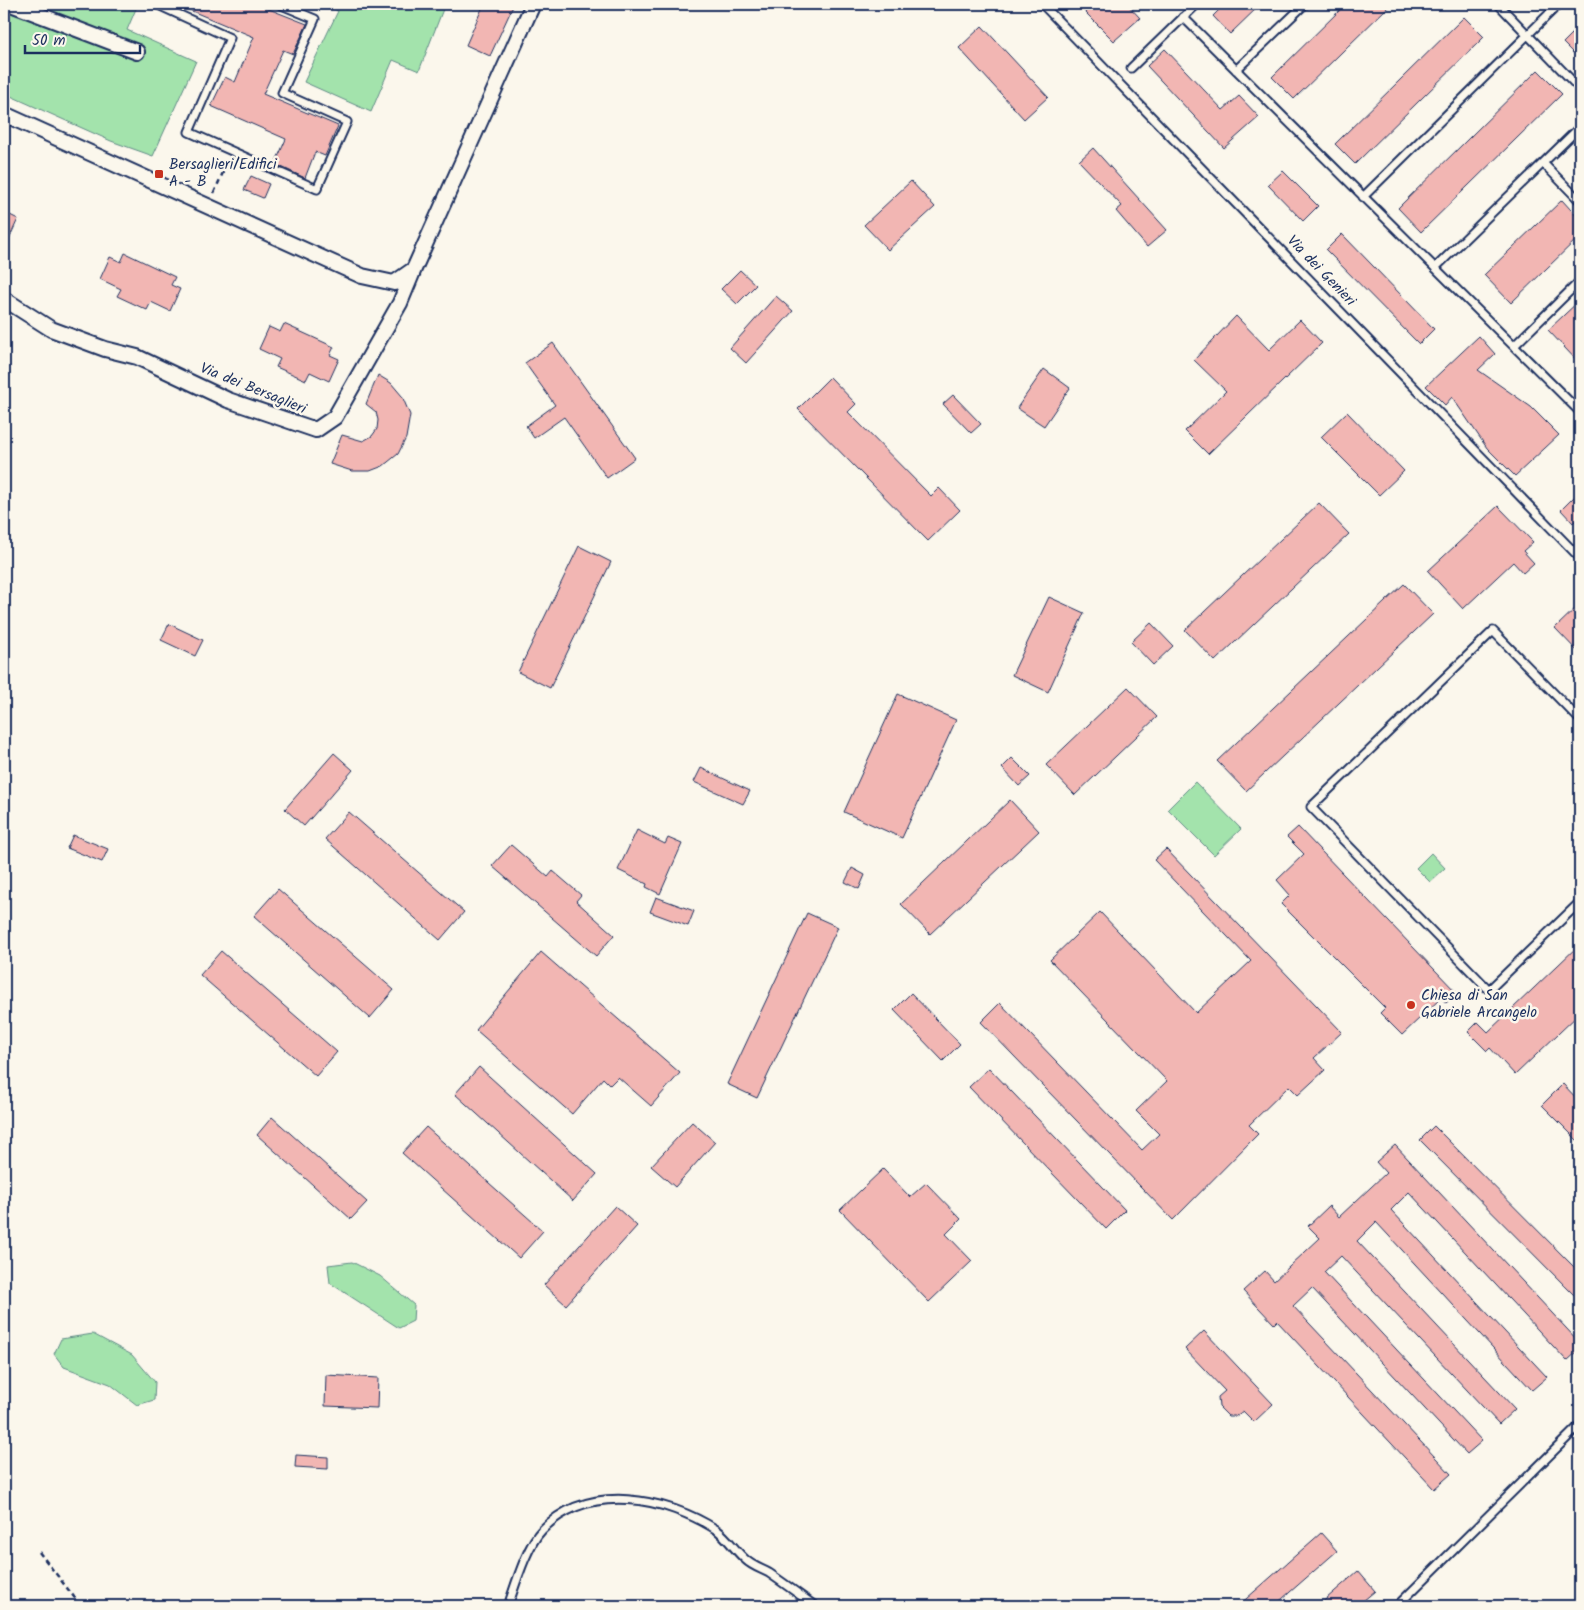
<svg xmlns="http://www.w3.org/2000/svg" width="1584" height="1610" font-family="Kalam,sans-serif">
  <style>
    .green { fill: #a3e3ac; stroke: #5f8985 }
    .building { fill: #f2b6b3; stroke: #1b2f5e }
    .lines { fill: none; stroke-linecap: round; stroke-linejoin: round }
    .service-casing { stroke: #1b2f5e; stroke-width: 11 }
    .minor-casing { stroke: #1b2f5e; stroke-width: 18 }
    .path { stroke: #1b2f5e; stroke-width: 2.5; stroke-dasharray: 5 4; stroke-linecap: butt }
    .service { stroke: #fbf7ec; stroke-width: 7 }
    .minor { stroke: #fbf7ec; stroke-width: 14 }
    .poi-dot { fill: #c8321e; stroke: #fbf7ec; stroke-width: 2 }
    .labels { text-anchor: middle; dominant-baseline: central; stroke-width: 5; stroke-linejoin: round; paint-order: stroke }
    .poi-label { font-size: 15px; fill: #1b2f5e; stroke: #fbf7ec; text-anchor: start }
    .street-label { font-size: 15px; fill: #1b2f5e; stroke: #fbf7ec }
  </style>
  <rect width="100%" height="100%" fill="#fbf7ec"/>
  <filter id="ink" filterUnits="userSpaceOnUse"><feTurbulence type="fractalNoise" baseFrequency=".02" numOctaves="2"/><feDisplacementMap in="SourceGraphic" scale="10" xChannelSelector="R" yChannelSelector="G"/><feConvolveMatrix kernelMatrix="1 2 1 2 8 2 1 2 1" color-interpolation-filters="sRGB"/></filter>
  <g filter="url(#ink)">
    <path class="green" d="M4,4h134l-11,26 69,31 -43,95 -42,-15 -107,-48z
      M323,4h122l-26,67 -26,-11 -22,52 -67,-30 34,-71z
      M1195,782l46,47 -27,26 -46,-46z
      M1431,853l14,15 -15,14 -14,-14z
      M352,1262l28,14 34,29 -1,16 -14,7 -69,-45 -2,-18z
      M93,1334l39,21 23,27 -1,18 -17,5 -27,-21 -46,-17 -10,-13 7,-15z"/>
    <path class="building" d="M175,4h81l51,20 -14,30 -10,-4 -20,44 75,32 -13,30 -10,-4 -10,26 -30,-14 11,-25 -75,-33 14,-29 10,5 19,-45z
      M484,4h30l-24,52 -24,-11z
      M1077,4h50l13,14 -26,23z
      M1225,4h36l-31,30 -17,-18z
      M1346,4h45l-97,95 -22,-22z
      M1464,17l20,20 -129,127 -20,-20z
      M982,26l66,71 -24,22 -65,-71z
      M1580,26v34l-17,-17z
      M1165,49l58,61 16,-14 20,21 -35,31 -77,-82z
      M1538,70l24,24 -141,138 -23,-24z
      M1093,148l74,82 -20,17 -31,-36 6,-5 -43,-45z
      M1283,171l35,35 -15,15 -35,-36z
      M251,176l18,8 -6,14 -19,-8z
      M911,181l24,26 -47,43 -24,-25z
      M1562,200l18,20v16l-69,67 -27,-28z
      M4,212l14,7 -14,31z
      M1342,234l92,95 -15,15 -93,-94z
      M125,253l50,24 -4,8 9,4 -10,22 -19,-9 -4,8 -30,-14 4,-7 -21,-10 10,-22 11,5z
      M740,270l16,15 -19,19 -16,-15z
      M776,296l17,15 -47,52 -16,-15z
      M1580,300v64l-32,-34z
      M1236,316l33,34 31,-30 22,23 -114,111 -23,-23 41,-40 -32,-31z
      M284,324l50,23 -4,8 9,4 -10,22 -19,-9 -4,8 -30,-13 4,-8 -21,-10 10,-22 11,5z
      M1479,336l16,18 -17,16 53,37 28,28 -44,41 -28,-28 -35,-51 -7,8 -19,-19z
      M553,343l82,115 -28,20 -43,-61 -30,21 -8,-12 29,-21 -30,-42z
      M1044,369l26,19 -26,38 -27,-18z
      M378,375l13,8 11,13 8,19 -4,23 -8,16 -15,12 -13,5h-18l-22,-7 12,-29 21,6 9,-5 5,-7 1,-9 -2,-8 -10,-8z
      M830,377l26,27 -8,8 83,84 8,-8 21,22 -32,31 -130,-132z
      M953,395l28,29 -10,9 -28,-29z
      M1347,412l57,59 -25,24 -58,-58z
      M1580,491v25l-7,7 -12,-13z
      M1319,503l30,31 -134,127 -30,-31z
      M1498,506l35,36 -10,9 11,12 -11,10 -10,-11 -50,47 -35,-38z
      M579,546l32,16 -61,126 -32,-16z
      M1404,584l29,30 -187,177 -29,-30z
      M1049,597l35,16 -36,79 -36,-17z
      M1580,604v50l-25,-26z
      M1151,623l22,23 -20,19 -22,-23z
      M169,624l34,16 -8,16 -34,-16z
      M1128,687l29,30 -82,78 -29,-30z
      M898,694l58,26 -54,118 -58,-26z
      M334,753l19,17 -49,56 -19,-17z
      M1012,758l18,18 -11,10 -17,-18z
      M701,768l49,23 -7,13 -49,-22z
      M1010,800l29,31 -109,103 -29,-30z
      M349,812l115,100 -24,28 -115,-101z
      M1298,827l159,166 -11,10 -5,-5 -39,37 -22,-22 5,-5 -104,-104 9,-9 -13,-15 27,-26 -17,-17z
      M637,830l28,14 3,-6 14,6 -22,50 -14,-7 1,-3 -29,-14z
      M73,835l35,14 -6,13 -35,-14z
      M511,845l37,32 5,-6 28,24 -5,6 38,34 -18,21 -104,-90z
      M1166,849l176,183 -28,26 11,12 -27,25 -9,-9 -40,39 9,9 -85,86 -192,-198 19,-19 142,147 17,-16 -23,-23 31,-30 -117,-121 50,-48 96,101 55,-52 -97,-101z
      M852,868l13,7 -6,14 -14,-7z
      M278,889l116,101 -24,28 -116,-102z
      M656,897l38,14 -6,15 -38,-14z
      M807,913l31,14 -81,171 -30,-14z
      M1580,944v69l-65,62 -25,-27 -3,3 -19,-19 10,-10 10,10z
      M221,951l116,101 -21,24 -116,-101z
      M541,952l139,121 -29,33 -33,-29 -8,8 -7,-7 -31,36 -96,-84z
      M911,993l49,51 -17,17 -49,-51z
      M479,1067l118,107 -24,27 -118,-107z
      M989,1068l136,142 -19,19 -137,-142z
      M1563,1084l17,18v41l-38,-38z
      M272,1117l95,85 -16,17 -94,-84z
      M692,1122l23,20 -40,45 -24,-21z
      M1434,1126l146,147v28l-160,-161z
      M426,1127l117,104 -24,27 -117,-105z
      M1395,1145l185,198v6l-13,12 -158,-169 -18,18 156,167 -15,13 -156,-168 -19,19 158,168 -16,15 -158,-168 -17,16 158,169 -15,13 -155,-166 -19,18 158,168 -17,15 -157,-168 -3,3 -31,-33 22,-20 9,10 46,-43 -12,-12 21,-20 10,11 47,-44 -10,-11z
      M883,1169l27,28 16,-14 35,36 -15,15 26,27 -43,41 -89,-92z
      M615,1206l22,20 -71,79 -22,-20z
      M1204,1331l69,73 -19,18 -11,-11 -7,5h-8l-9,-9 -1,-10 7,-6 -40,-42z
      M326,1375l52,3 -1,30 -52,-2z
      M296,1455l32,2v12l-33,-2z
      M1321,1533l16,18 -63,55h-36z
      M1358,1571l17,20 -18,15h-39z"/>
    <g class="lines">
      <g class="service-casing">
        <path id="service" d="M156,4l74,34 -41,94 128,57 30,-67 -65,-29 33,-74 -36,-15
          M1042,4l538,554
          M1498,4l82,85
          M1183,17l397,395
          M1131,68l66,-64
          M1236,70l69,-66
          M1543,163l37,38
          M1363,197l196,-193
          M1435,268l145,-141
          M1514,346l66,-65
          M1580,720l-87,-89 -182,176 178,183 91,-88
          M1400,1603l180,-178
          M508,1606c7,-20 19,-61 34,-76 46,-48 124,-33 175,0 11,8 19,22 29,30 6,6 16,9 23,13 16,11 31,22 46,33"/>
      </g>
      <g class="minor-casing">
        <path id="minor" d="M11,4l126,48
          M4,114l358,162 32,7 20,-14 119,-265
          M4,299l47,30 54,20 32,8 91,43 88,30 19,-13 65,-114 14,-34"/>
      </g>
      <path class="path" d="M214,193l14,-32
        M39,1552l42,54"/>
      <use href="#service" class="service"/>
      <use href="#minor" class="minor"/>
    </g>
  </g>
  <g class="poi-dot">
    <rect x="154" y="169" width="10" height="10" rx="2.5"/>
    <circle cx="1411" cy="1005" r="5"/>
  </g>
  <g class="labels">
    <g class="poi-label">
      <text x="169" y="165">Bersaglieri/Edifici<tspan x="169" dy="17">A - B</tspan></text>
      <text x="1421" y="996">Chiesa di San<tspan x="1421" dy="17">Gabriele Arcangelo</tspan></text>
    </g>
    <g class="street-label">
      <text transform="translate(1321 271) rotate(46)">Via dei Genieri</text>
      <text transform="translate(253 389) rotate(22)">Via dei Bersaglieri</text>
    </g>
  </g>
  <rect width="1584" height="1610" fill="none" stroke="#fbf7ec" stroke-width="20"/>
  <rect x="10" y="10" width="1564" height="1590" fill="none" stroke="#1b2f5e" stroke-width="2" filter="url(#ink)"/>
  <path d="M25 45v8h115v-8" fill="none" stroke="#1b2f5e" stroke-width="2.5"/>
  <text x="32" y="45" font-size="15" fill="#1b2f5e" stroke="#fbf7ec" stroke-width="4" paint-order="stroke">50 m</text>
</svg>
